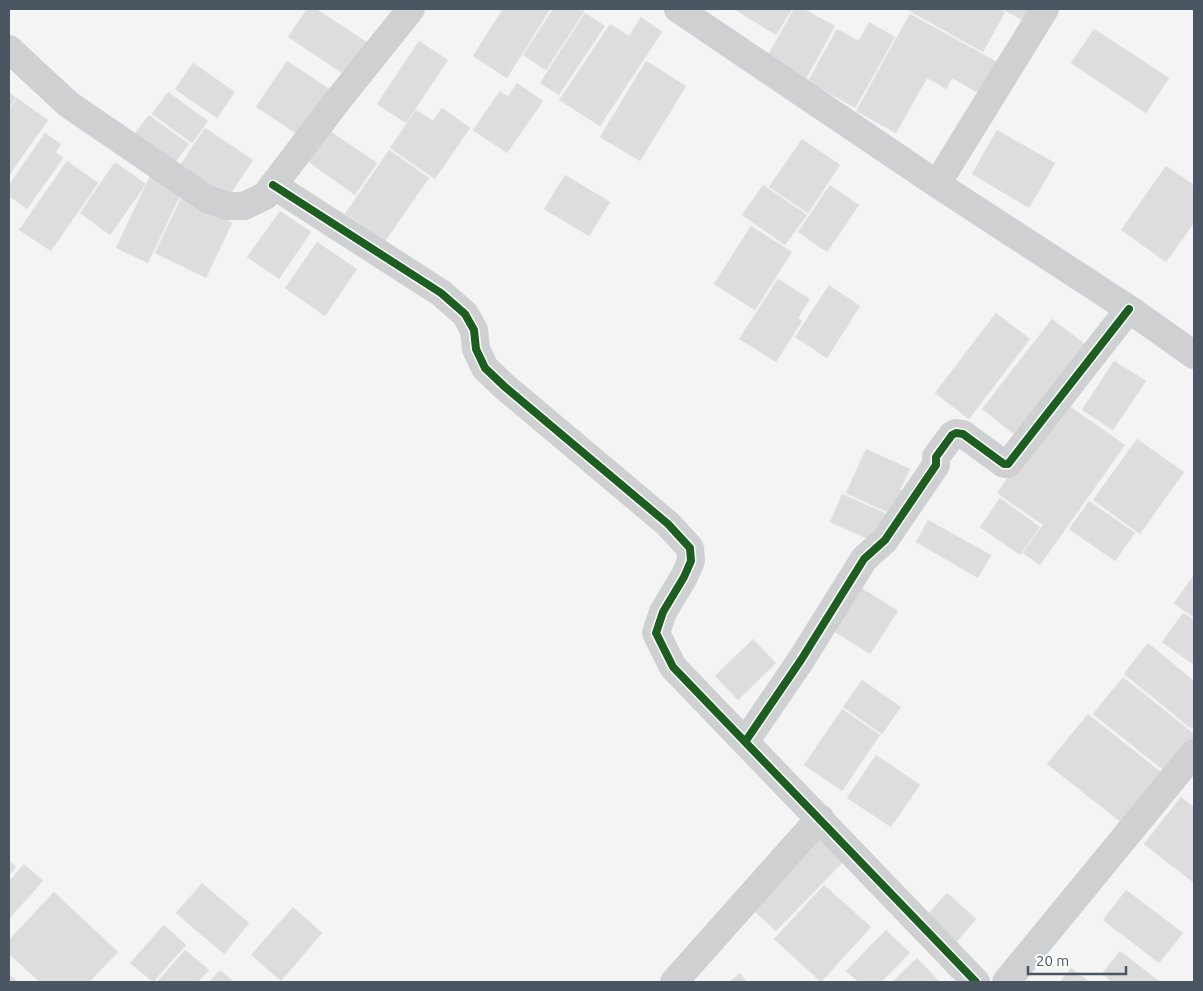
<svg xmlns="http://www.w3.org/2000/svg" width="1203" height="991" font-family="Ubuntu,sans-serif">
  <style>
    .building { fill: #ddddde; stroke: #e5e6e7 }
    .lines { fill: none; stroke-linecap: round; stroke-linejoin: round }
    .minor { stroke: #ced0d2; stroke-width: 28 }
    .cycleway-casing { stroke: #fff; stroke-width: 11 }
    .cycleway { stroke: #1b5e20; stroke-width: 8 }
  </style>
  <rect width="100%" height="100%" fill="#f4f4f4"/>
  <path class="building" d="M307,9h9l58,38 -21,33 -65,-43z
    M503,9h47l-43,69 -34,-22z
    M553,9l32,1 -39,60 -23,-15z
    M734,9h58l-16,26z
    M794,9h10l31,17 -33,60 -39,-22z
    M906,9h92l7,3 -22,40z
    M1002,9h29l-7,12z
    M585,13l20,13 -46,69 -19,-12z
    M910,14l87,48 -18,31 -27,-15 -6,11 -19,-11 -31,55 -40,-22z
    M641,17l21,15 -62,94 -41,-26 51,-76 19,12z
    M869,22l26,15 -40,71 -47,-27 29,-52 22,12z
    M1094,29l75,49 -23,35 -75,-50z
    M419,41l29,19 -42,63 -29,-19z
    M287,61l44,29 -31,46 -44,-29z
    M646,61l40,25 -46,75 -40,-24z
    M193,63l42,29 -18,26 -42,-29z
    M517,83l26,18 -36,52 -34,-23 27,-39 8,6z
    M9,92l7,6 -7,11z
    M168,92l40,29 -16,22 -40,-29z
    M17,98l31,22 -38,54h-1v-63z
    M442,108l28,20 -35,51 -45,-31 26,-38 17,11z
    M149,115l40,29 -19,25 -40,-29z
    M205,128l48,32 -28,42 -48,-32z
    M327,129l50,34 -22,32 -49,-35z
    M997,130l58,33 -26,45 -57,-34z
    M45,133l16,11 -6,8 8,6 -36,51 -18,-13v-11z
    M802,139l38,26 -32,48 -39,-26z
    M389,150l40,28 -44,63 -40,-27z
    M67,161l31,22 -47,68 -32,-21z
    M115,162l31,22 -36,51 -30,-22z
    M1166,166l28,19v38l-28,39 -45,-32z
    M152,172l32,15 -36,76 -32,-15z
    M565,175l45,27 -21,34 -45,-27z
    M763,185l44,30 -22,30 -43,-30z
    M830,185l29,20 -32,47 -29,-20z
    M181,198l51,25 -26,55 -51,-25z
    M280,211l31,21 -32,47 -32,-22z
    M751,226l41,26 -37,58 -41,-26z
    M317,242l40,27 -32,47 -40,-28z
    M778,279l32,20 -12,19 4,3 -26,41 -37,-23z
    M829,285l31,21 -33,52 -32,-21z
    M996,313l34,26 -61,80 -34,-26z
    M1052,319l38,29 -71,90 -37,-29z
    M1114,361l32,20 -33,49 -31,-20z
    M1062,401l63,44 -85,120 -17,-12 20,-28 -46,-32z
    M1137,439l47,33 -44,62 -47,-34z
    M866,449l44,20 -10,21 7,3 -11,23 -50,-23z
    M842,494l45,20 -12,28 -45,-20z
    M1000,498l40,29 -20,28 -40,-28z
    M1089,501l46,32 -20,28 -46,-32z
    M928,520l63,35 -13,23 -62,-36z
    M1194,575v43l-20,-15z
    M857,585l41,26 -28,43 -40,-25z
    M1183,613l11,7v45l-32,-23z
    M753,639l23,24 -38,37 -23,-24z
    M1148,643l46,38v45l-2,3 -68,-55z
    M1123,677l71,57v6l-27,33 -74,-59z
    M862,680l39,27 -19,27 -39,-27z
    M842,709l38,26 -38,56 -38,-26z
    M1088,714l74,59 -40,50 -75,-59z
    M876,755l44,30 -29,42 -44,-29z
    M1181,797l13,10v76l-50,-39z
    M818,834l27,26 -69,71 -28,-26z
    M9,861l7,6 -7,8z
    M24,864l19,17 -34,38v-38z
    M202,883l47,40 -25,31 -48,-41z
    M824,885l47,42 -50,55 -47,-43z
    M1126,890l57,43 -24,30 -56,-43z
    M54,892l64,60 -29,30h-49l-31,-28v-14z
    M947,893l29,26 -24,28 -30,-26z
    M293,907l29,26 -41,48 -30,-26z
    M164,925l22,20 -33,37 -23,-19z
    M886,930l24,23 -29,29h-23l-12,-11z
    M185,950l24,20 -11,12h-41z
    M1120,951l40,31h-48l-10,-8z
    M917,958l23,24h-48z
    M1071,968l19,14h-30z
    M220,970l14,12h-25z
    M740,973l7,9h-18z
    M9,974l9,8h-9z"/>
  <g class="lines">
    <path class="minor" d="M678,9l259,175 192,125 65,46
      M9,49l59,55 139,95 20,7h17l21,-10 73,-96 73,-91
      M937,184l108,-175
      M273,185l168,108 24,21 9,16 2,19 9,19 20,19 163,137 22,24 1,13 -7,16 -21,35 -7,21 17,34 303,315
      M745,742l56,-82 63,-101 21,-19 51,-75v-8l16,-22 4,-2 7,1 41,30h4l121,-155
      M674,982l146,-164
      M1006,982l188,-229"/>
    <g class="cycleway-casing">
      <path id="cycleway" d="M273,185l168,108 24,21 9,16 2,19 9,19 20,19 163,137 22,24 1,13 -7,16 -21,35 -7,21 17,34 303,315
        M745,742l56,-82 63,-101 21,-19 51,-75v-8l16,-22 4,-2 7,1 41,30h4l121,-155"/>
    </g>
    <use href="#cycleway" class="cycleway"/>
  </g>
  <rect width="1203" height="991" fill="none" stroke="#4a5661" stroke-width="20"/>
  <path d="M1028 966v8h98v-8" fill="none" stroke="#4a5661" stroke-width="2.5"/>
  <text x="1036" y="966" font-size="15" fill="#4a5661" stroke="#ffffff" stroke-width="4" paint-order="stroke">20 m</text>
</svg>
